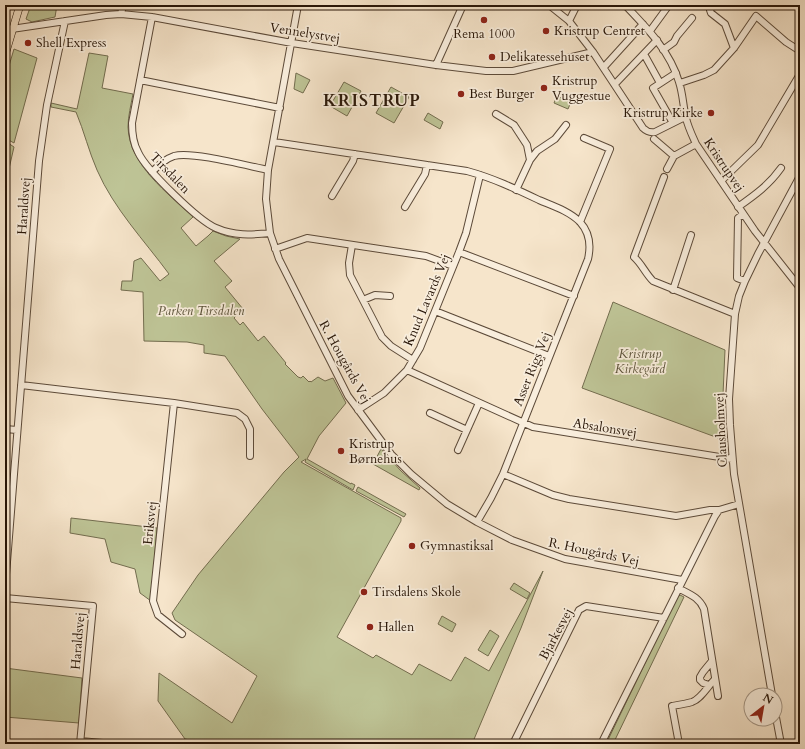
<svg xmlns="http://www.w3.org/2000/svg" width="805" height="749" font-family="Cardo,serif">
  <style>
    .green { fill: #bec496; stroke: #736d4f }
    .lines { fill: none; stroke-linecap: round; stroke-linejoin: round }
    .minor-casing { stroke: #5c4a39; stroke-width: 8 }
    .major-casing { stroke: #281608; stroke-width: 8 }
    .minor { stroke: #f9eedd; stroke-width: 6 }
    .major { stroke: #f6e5cb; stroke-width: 7 }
    .poi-dot { fill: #8f2418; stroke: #f9eedd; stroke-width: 1.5 }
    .labels { text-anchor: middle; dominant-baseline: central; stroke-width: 3.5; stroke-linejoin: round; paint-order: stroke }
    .poi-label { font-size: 13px; fill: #281608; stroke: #f9eedd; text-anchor: start }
    .street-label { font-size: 13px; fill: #281608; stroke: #f9eedd }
    .park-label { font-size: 13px; font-style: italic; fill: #5c533a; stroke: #f9eedd }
    .district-label { font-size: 17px; font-weight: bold; letter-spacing: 1px; fill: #281608; stroke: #f9eedd }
  </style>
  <rect width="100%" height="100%" fill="#f6e5cb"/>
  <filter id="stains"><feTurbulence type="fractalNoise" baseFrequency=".005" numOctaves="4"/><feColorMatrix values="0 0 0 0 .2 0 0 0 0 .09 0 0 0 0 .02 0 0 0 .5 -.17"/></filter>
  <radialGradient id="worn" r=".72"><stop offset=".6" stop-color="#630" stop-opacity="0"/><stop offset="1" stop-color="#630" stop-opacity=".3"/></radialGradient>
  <path class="green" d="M31,5h26l-2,12 -23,5 -6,-3z
    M14,49l23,9 -23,85 -9,-5v-59z
    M89,53l19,3 -6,32 31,6c-2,11 -5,22 -5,33 1,38 40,66 65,90l-12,11 15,18 12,-10 5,-5 13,5 14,3 -26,22 18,20 -7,6 18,22 -9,9 6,7 3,-3 15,19 6,-5 22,27 -1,1 13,13 3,1 2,-2 6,6 1,-1 1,1 7,-5 7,4 8,-3 13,25 -27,33 -12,23 44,25v-1l4,2 -2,5 -48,-28 1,-3 -5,3 100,56v3l-64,116 36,21 3,-3 36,20 7,-11 32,17 14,-24 24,14 54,-100 -22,57 -49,116h-274l-3,-3 -10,-2 -27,-38 1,-28 73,50 25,-47 -82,-56 -3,-7 26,-38 86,-103 15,-15 -37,-48 -37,-53 -21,-3v-8l-17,-3 -43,-1 -1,-49 -22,-2 1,-9h10l2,-20 7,-3 19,23 9,-7c-25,-34 -55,-65 -72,-104 -8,-18 -13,-39 -21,-58l-25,-5v-4l26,6z
    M296,73l14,7 -7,13 -9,-4z
    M344,82l17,9 -14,25 -17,-10z
    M391,87l18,10 -15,26 -18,-10z
    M557,96l14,6 -3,7 -14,-6z
    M428,113l15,9 -3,7 -16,-9z
    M5,141l9,6 -6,26 -3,-1z
    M613,302l112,48 -4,89 -139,-51z
    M381,449l20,22 19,17 -1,2 -46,-26z
    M358,487l48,27 -2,3 -48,-26z
    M71,518l86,10 -6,73 -11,-8 -5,-24 -24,-7 -6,-23 -35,-6z
    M514,583l16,10 -3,6 -17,-10z
    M680,595l4,2 -71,147h-7l70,-145z
    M442,616l14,8 -4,8 -14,-8z
    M490,630l9,6 -11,20 -10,-6z
    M5,668l77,10 -3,45 -74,-6z"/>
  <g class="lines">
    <g class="minor-casing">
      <path id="minor" d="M298,5l-30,165 -2,29 4,34 9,26 69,137 43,58 20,20 36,30 30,18 35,18 53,19 117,21
        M549,5l20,16 24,31 50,76c4,4 7,5 12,4l30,-15
        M625,5c21,22 45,46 54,77 4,12 4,24 7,36 2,9 6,17 10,26l59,87 45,57
        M712,5l-2,5 1,3 14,11 9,24
        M121,14l2,-9
        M152,17l-20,106c0,10 1,20 6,29 8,18 61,69 78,76 18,8 35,7 54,5
        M569,21l8,-16
        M5,30l101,-15 15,-1 31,3 140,26 144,22 50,6h27l80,-19
        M650,31l19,-26
        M663,50l11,-8 3,-6 15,-18
        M644,54l16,29
        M436,65l27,-60
        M604,67l39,-43
        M140,80l140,28
        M680,83l24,-8 10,-5 20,-22 22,-32 30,26 14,9
        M615,84l42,-44
        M496,114l18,11 13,20 3,15 -14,30
        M673,123l-20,-35 23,-15
        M654,139l20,17 22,-12
        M274,142l193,29c26,7 49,18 72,29 14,6 30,11 41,22 10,11 11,24 8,37l-85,215 -12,24 -14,24
        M530,160l7,-9 18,-12 11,-14
        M667,169l7,-13
        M152,172c7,-7 13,-13 22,-16 18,-5 74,10 94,14
        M664,177l-30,80c8,7 11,16 19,24l82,33
        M721,181l37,-36 42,-71
        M332,196l21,-35 2,-7
        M405,207l20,-33 2,-9
        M738,207c17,-12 31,-22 43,-39
        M743,214l-5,4 -1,60 8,3
        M580,222l30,-73 -26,-11
        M352,245l-3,18 1,12 32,62 9,9 22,14
        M275,249l32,-11 119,18 27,10
        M459,252l115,44
        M673,290l18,-55
        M363,300l12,-5 15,1
        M435,311l114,45
        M407,370l126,57 199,32
        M21,385l153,18 63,10 8,6 5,10v27
        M174,403l-21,198 5,14 24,19
        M358,410l26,-17 23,-23 13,-22 39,-96 7,-19 14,-58
        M430,413l37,17
        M5,429l12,1
        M458,450l21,-47
        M503,474l50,21 16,4 107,17 34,-6h9
        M5,587l34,-426 8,-56 18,-84
        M678,588c11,6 21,9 26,21l14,87
        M5,598l88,8 -13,138
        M709,685l-6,-2 -3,-3v-3l3,-5 9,-11
        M772,695l-38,-221 -4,-49 -1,-26 6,-85 4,-18 6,-15 13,-27 42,-78
        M775,712l6,32
        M80,741l34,3
        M513,744l66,-134 7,-4 78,12
        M601,744l114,-228 4,-6 20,-6
        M679,744l-7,-38c6,-1 13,-2 20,-4 9,-3 16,-16 23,-23"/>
    </g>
    <g class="major-casing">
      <path id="major" d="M5,55l15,-50"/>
    </g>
    <use href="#minor" class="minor"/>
    <use href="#major" class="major"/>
  </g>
  <g class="poi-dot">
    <circle cx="484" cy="20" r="4"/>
    <circle cx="546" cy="31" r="4"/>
    <circle cx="28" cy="43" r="4"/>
    <circle cx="492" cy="57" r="4"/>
    <circle cx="544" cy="88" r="4"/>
    <circle cx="461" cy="94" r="4"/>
    <circle cx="711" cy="113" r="4"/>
    <circle cx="341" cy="451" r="4"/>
    <circle cx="412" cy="546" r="4"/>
    <circle cx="364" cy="592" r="4"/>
    <circle cx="370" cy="627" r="4"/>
  </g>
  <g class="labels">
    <g class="poi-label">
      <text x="554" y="31">Kristrup Centret</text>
      <text x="484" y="34" text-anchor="middle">Rema 1000</text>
      <text x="36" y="43">Shell Express</text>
      <text x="500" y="57">Delikatessehuset</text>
      <text x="552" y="81">Kristrup<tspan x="552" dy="15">Vuggestue</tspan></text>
      <text x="469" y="94">Best Burger</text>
      <text x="703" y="113" text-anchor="end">Kristrup Kirke</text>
      <text x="349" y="444">Kristrup<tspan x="349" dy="15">Børnehus</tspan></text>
      <text x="420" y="546">Gymnastiksal</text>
      <text x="372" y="592">Tirsdalens Skole</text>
      <text x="378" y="627">Hallen</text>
    </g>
    <g class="street-label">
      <text transform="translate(305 33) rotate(9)">Vennelystvej</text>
      <text transform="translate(724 165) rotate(56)">Kristrupvej</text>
      <text transform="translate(170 173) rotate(46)">Tirsdalen</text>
      <text transform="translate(24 206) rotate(-86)">Haraldsvej</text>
      <text transform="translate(427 300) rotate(-67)">Knud Lavards Vej</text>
      <text transform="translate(345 362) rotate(61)">R. Hougårds Vej</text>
      <text transform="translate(532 369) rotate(-68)">Asser Rigs Vej</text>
      <text transform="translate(605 428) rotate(9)">Absalonsvej</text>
      <text transform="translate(721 430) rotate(-93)">Clausholmvej</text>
      <text transform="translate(150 523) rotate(-84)">Eriksvej</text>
      <text transform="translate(594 552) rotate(12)">R. Hougårds Vej</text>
      <text transform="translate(556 634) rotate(-62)">Bjarkesvej</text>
      <text transform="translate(78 641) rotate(-85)">Haraldsvej</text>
    </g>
    <g class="park-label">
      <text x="201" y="311">Parken Tirsdalen</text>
      <text x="640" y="354">Kristrup<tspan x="640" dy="15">Kirkegård</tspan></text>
    </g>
    <g class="district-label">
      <text x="372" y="100">KRISTRUP</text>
    </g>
  </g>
  <rect width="805" height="749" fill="none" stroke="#f6e5cb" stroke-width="20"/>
  <rect x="6" y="6" width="793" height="737" fill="none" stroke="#281608" stroke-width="2"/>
  <rect x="10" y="10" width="785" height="729" fill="none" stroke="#281608"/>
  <g transform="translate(763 707) rotate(31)"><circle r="19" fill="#f9eedd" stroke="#a59888"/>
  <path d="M0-3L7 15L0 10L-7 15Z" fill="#8f2418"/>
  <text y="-6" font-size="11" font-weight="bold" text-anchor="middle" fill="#281608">N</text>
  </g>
  <rect width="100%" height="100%" filter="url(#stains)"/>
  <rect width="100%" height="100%" fill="url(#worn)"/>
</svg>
